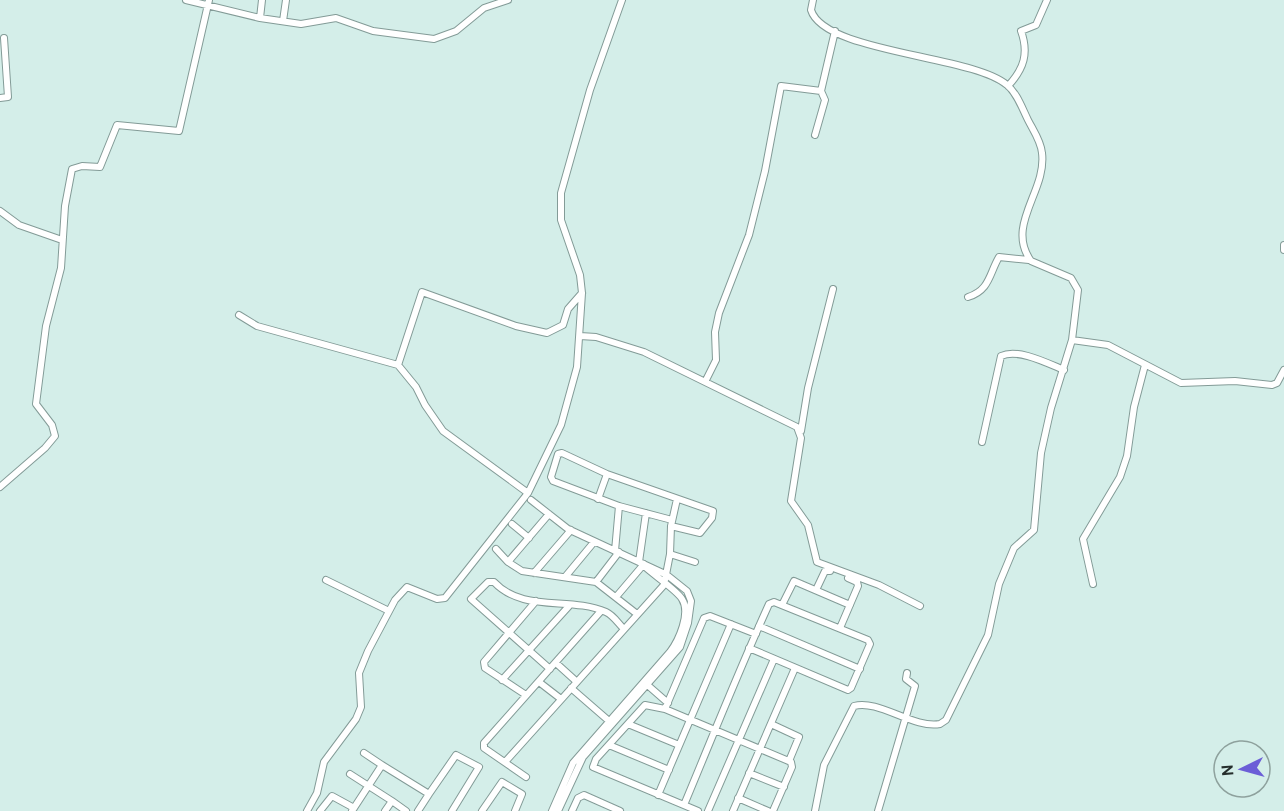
<svg xmlns="http://www.w3.org/2000/svg" width="1284" height="811" font-family="Overpass,sans-serif">
  <style>
    .lines { fill: none; stroke-linecap: round; stroke-linejoin: round }
    .minor-casing { stroke: #839b97; stroke-width: 8 }
    .minor { stroke: #fff; stroke-width: 6 }
  </style>
  <rect width="100%" height="100%" fill="#d4eee9"/>
  <g class="lines">
    <g class="minor-casing">
      <path id="minor" d="M186,0l74,18 41,6 35,-6 37,13 61,8 22,-8 28,-23 24,-8
        M813,0l-2,10c13,43 161,45 196,75 10,8 15,23 21,35 5,10 13,21 14,33 5,38 -37,72 -11,108l40,17 7,12 -6,50 -21,68 -10,45 -7,77 -20,18 -15,36 -11,51 -42,85 -6,4c-27,5 -61,-25 -86,-18l-30,59 -9,46
        M260,18l2,-18
        M283,21l3,-21
        M1008,86c16,-17 21,-33 13,-55l15,-6 11,-25
        M0,98l8,-1 -4,-59
        M815,135l10,-35 -4,-9
        M0,211l19,14 43,15
        M1284,245v5
        M968,297c22,-7 21,-23 31,-40l30,3
        M239,315l18,11 141,39 18,22 9,18 18,26 85,62
        M580,336l16,1 48,15 153,75 4,11 -10,63 17,24 9,37 62,23 41,21
        M1072,340l36,5 73,38 54,-2 37,4 5,-2 7,-13
        M398,365l24,-73 94,34 31,7 16,-8 5,-16 14,-16
        M706,380l10,-20 -1,-28 4,-19 30,-78 16,-64 16,-85 40,5 14,-60
        M801,431l7,-43 25,-99
        M982,442l19,-86c17,-8 46,7 63,14
        M0,487l45,-39 10,-12 -3,-11 -16,-21 10,-78 15,-58 4,-62 7,-37 10,-3 18,1 17,-42 62,6 30,-131
        M598,499l9,-25
        M531,500l37,29 99,46 20,16 4,10 -3,22 -8,24 -97,110 -25,54
        M512,524l17,14
        M671,526l29,7 12,-15 1,-7 -106,-37 -45,-21 -4,1 -7,23 2,4 66,25 53,14
        M496,549l12,13 14,9 74,11 41,32
        M615,551l4,-45
        M670,554l25,8
        M508,562l41,-48
        M639,562l7,-49
        M534,573l37,-43
        M565,577l29,-35
        M326,580l63,31
        M596,582l23,-30
        M1093,584l-10,-45 37,-62 7,-21 7,-49 11,-42
        M816,590l9,-19h5
        M616,597l28,-33
        M782,605l12,-24 56,24
        M759,626l101,43
        M840,628l18,-42 -1,-4 -9,-4
        M556,663l21,19
        M550,669l-79,-70 17,-17h6c29,31 76,14 112,30 7,3 12,11 17,16
        M502,680l67,-74
        M539,682l22,17
        M644,682l24,21
        M571,688l38,33
        M526,695l-41,-27 -1,-6 52,-61
        M665,709l39,-91 6,-2 46,18
        M628,724l51,21
        M771,724l28,13 -10,24
        M609,745l60,25
        M364,753l18,12
        M505,762l159,-177 6,-31 1,-28 6,-27
        M749,773l35,14
        M350,774l42,27 -7,10
        M526,777l-42,-29v-5l117,-132
        M429,794l27,-39 23,12 -27,44
        M658,795l73,-171
        M738,798l30,13
        M392,801l14,10
        M684,805c28,-67 55,-135 85,-201l5,-2 94,38 2,4 -19,44 -3,2 -99,-42
        M307,811l10,-18 7,-31 32,-43 5,-12 -2,-34 9,-22 27,-51 12,-13 30,12 8,-1 83,-105 33,-68 16,-58 5,-74 -2,-18 -19,-55v-27l29,-103 32,-90
        M320,811l12,-15 22,12
        M352,811l30,-46 47,29 -11,17
        M482,811l20,-29 20,12 -7,17
        M552,811l21,-48 97,-111c9,-12 21,-39 12,-53 -5,-9 -30,-25 -39,-34
        M572,811l6,-13 6,-3 36,16
        M698,811l-105,-44 3,-8 49,-54 20,4 126,53 1,5 -19,44
        M708,811l66,-152
        M733,811l62,-143
        M878,811l37,-125 -9,-7 1,-6"/>
    </g>
    <use href="#minor" class="minor"/>
  </g>
  <g transform="translate(1242 769) rotate(265)"><circle r="28" fill="#d4eee9" stroke="#8ea19d" stroke-width="1.5"/>
  <path d="M0-4.5L10 22L0 15L-10 22Z" fill="#6b5ed7"/>
  <text y="-9" font-size="16" font-weight="bold" text-anchor="middle" fill="#252e2c">N</text>
  </g>
</svg>
